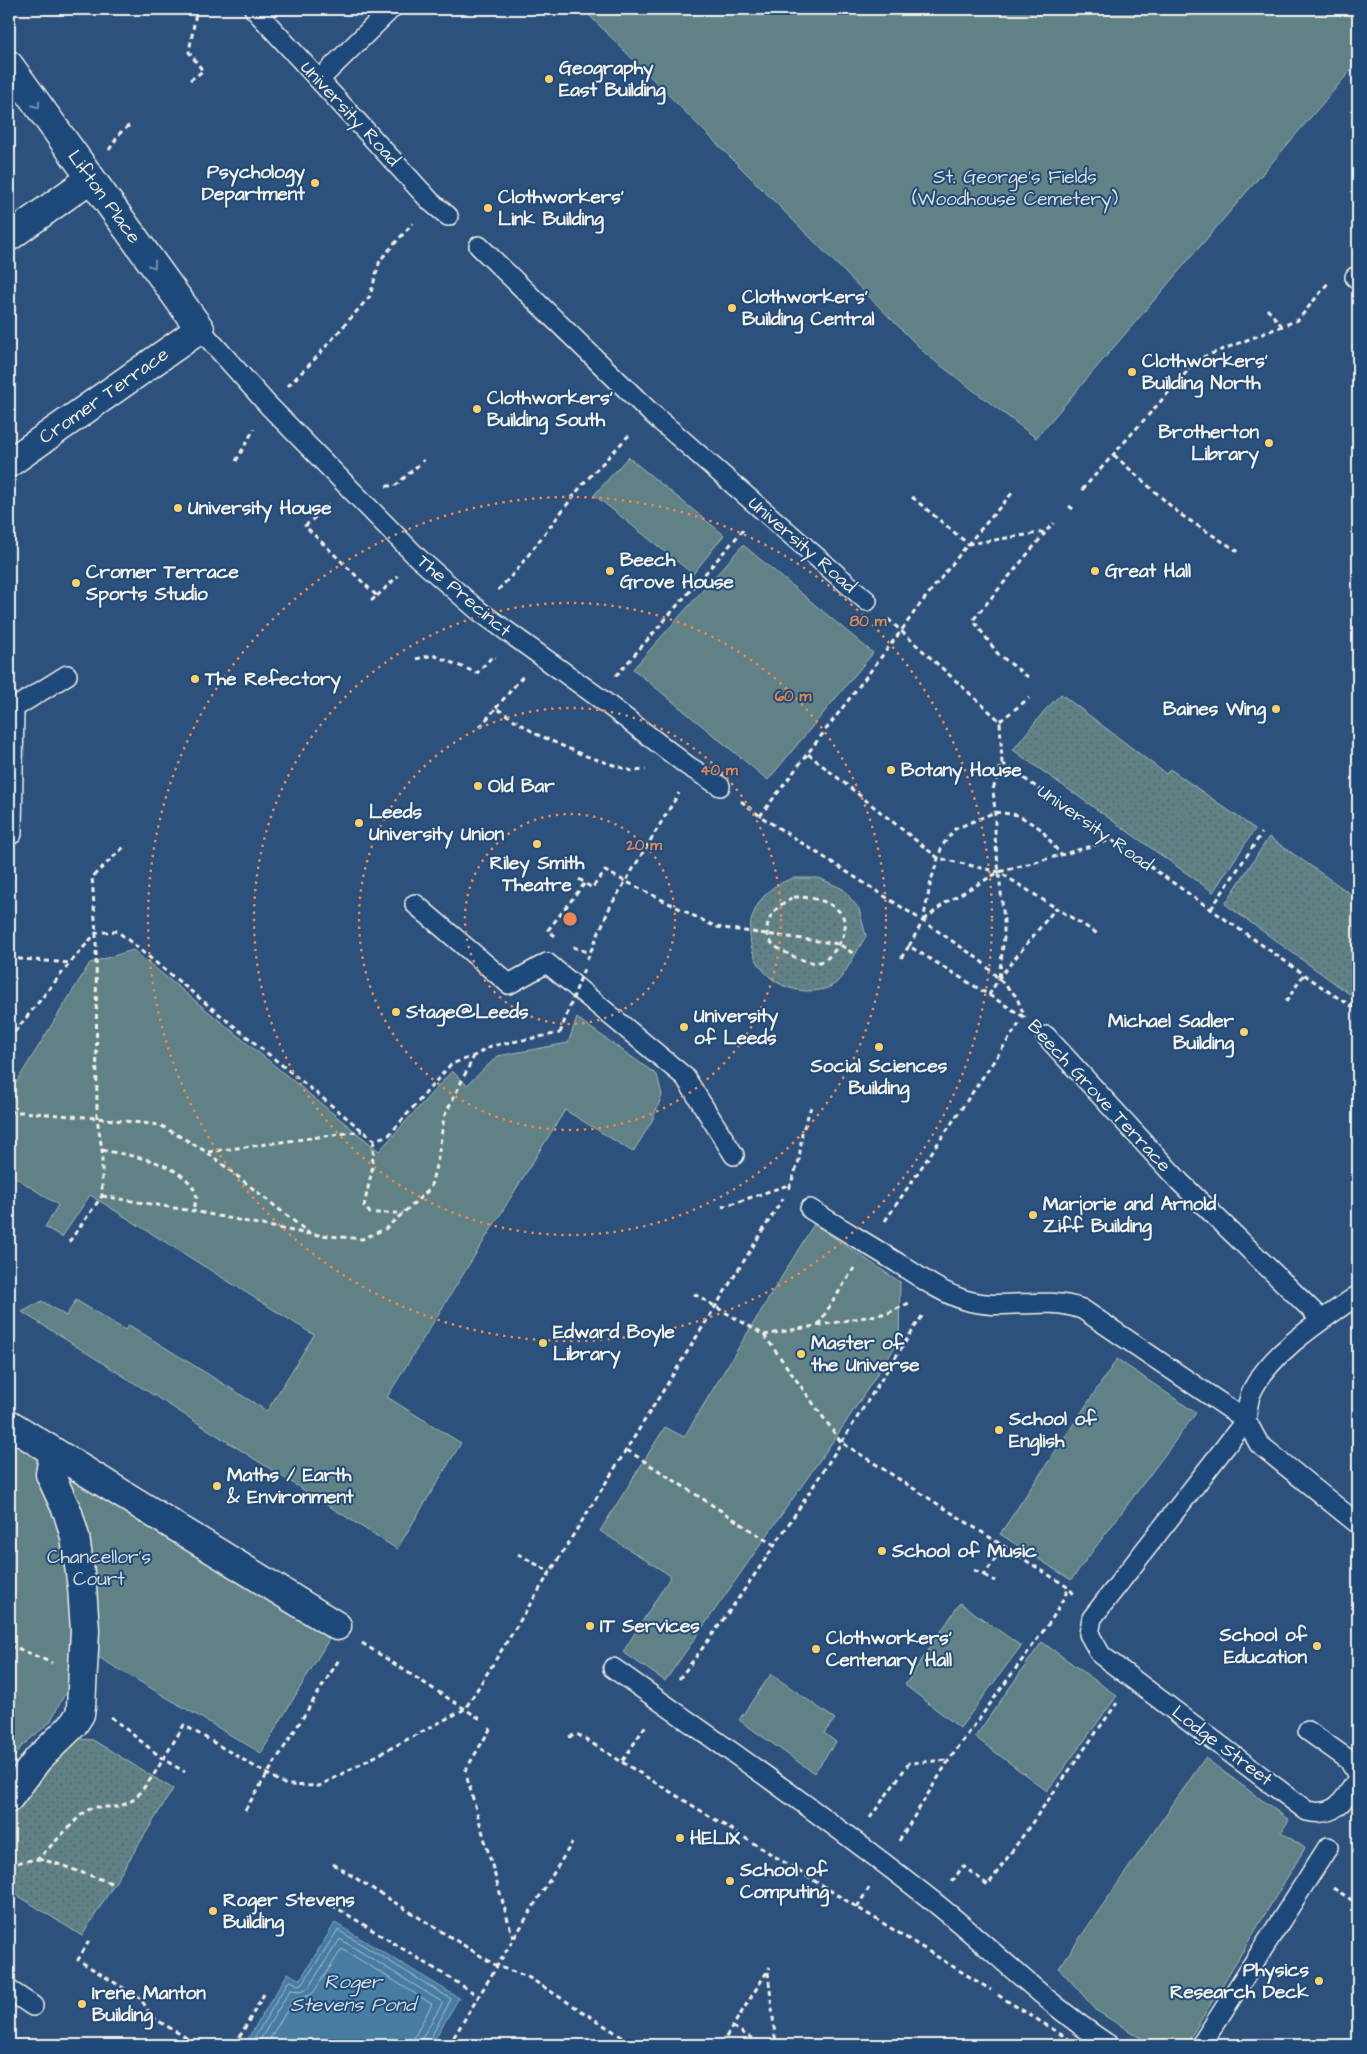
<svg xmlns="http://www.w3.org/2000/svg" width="1367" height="2054" font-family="'Architects Daughter',sans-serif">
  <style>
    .green { fill: #608185; stroke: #aab9b6 }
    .garden { fill: url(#garden-dots); stroke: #aab9b6 }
    .water { fill: #467ca3; stroke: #8cabbf }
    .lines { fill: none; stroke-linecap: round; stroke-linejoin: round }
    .shore { stroke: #aec2cc; stroke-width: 1 }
    .service-casing { stroke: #f4f1e8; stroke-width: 22 }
    .pedestrian-casing { stroke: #f4f1e8; stroke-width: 31 }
    .minor-casing { stroke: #f4f1e8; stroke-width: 31 }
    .path { stroke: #f4f1e8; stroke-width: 3; stroke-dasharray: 5 4; stroke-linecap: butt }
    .service { stroke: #1f4a7a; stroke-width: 19 }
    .pedestrian { stroke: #1f4a7a; stroke-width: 28 }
    .minor { stroke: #1f4a7a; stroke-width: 28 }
    .path-bridge { stroke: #f4f1e8; stroke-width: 3; stroke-dasharray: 5 4; stroke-linecap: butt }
    .oneway { stroke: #748da6 }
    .ring { fill: none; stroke: #ec874e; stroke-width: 2.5; stroke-dasharray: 2.5 5 }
    .poi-dot { fill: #ffd166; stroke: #1f4a7a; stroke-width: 2 }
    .labels { text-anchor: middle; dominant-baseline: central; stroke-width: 4; stroke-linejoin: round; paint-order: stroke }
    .poi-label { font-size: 19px; font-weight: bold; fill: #f4f1e8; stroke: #1f4a7a; text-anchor: start }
    .street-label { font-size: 19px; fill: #f4f1e8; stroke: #1f4a7a }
    .park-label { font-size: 19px; fill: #dee0d9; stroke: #1f4a7a }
    .water-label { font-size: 20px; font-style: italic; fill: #dadfde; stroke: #1f4a7a }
    .centre { fill: #ec874e; stroke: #1f4a7a; stroke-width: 2.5 }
    .ring-label { font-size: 15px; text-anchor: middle; font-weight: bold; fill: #ec874e; stroke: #1f4a7a; stroke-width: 4; stroke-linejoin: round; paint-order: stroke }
  </style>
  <defs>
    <pattern id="garden-dots" width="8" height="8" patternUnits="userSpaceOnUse" patternTransform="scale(1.25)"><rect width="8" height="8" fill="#608185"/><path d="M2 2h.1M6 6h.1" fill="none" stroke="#576a6c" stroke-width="1.8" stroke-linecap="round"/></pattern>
  </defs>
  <rect width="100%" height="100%" fill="#2d517d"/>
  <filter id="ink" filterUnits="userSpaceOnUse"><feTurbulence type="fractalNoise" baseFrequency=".02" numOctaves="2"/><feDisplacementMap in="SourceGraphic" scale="10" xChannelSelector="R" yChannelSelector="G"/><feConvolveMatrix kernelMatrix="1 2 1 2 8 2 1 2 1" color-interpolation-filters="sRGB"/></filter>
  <g filter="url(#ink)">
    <path class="green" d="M583,9h775v53l-322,376 -109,-83z
      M628,457l96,78 -31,39 -99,-79z
      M743,545l130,108 -105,127 -135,-111z
      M133,950l246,201 73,-80 15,14 31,-29 70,-13 9,-25 80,57 5,20 -10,26 -19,31 -68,-42 -178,287 74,46 -64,106 -375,-237 20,-11 24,15 10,-16 49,30 4,-5 138,86 47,-76 -224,-140 -28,42 -17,-10 13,-22 -49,-32v-79l81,-131z
      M814,1224l86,58 -1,59 -61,93 -173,247 -42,-29 48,-76 -71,-45 65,-104 19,10z
      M1117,1359l79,54 -125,167 -71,-46z
      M9,1407l335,207 -83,139 -163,-96 -35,40 -13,25 -29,25 -12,18z
      M960,1603l61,43 -61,82 -55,-43z
      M1042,1642l75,54 -70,95 -72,-54z
      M771,1674l64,45 -11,14 12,9 -22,31 -75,-53z
      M1205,1758l84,62 -8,12 24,16 -119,197h-34l-55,-34 -38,-43z"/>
    <path class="garden" d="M1061,694l105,80 4,-5 85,60 -42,63 -200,-142 32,-40z
      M1269,837l89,62v101l-133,-96z
      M793,878h26l24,11 16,20 7,27c-7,11 -21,39 -29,46 -7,7 -19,9 -28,9 -54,0 -80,-64 -39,-101 6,-6 16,-9 23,-12z
      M79,1739l14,1 80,49 -91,147 -73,-46v-75l26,-37 30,-29z"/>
    <path class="water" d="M335,1923l124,75 -28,47h-187l44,-72 12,7z"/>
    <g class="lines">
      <path class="shore" d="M250,2045l38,-63 3,-1 7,4 5,-2 35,-53 113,69 -24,46
        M257,2045l33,-55 11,1 7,-3 32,-49 102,63v2l-20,34 -1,7
        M266,2045l28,-46 10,-1 9,-5 29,-44 90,55 -17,32 -2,9"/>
      <g class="service-casing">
        <path id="service" d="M254,9l177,193 17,14
          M319,80l72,-71
          M479,246l171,166 217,189
          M1355,277l3,2
          M200,329l68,76 150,153 61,53 119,86 90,69 32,20
          M9,708h5l53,-33
          M12,834l2,-126
          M415,904l94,80 38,-21 138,114 49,78
          M1046,1036l134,146 142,138
          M810,1209c30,19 61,37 91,56 20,13 41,28 64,35 39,12 77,-5 117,9l164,111 13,24 99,80
          M1358,1295c-36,25 -89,58 -107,98 -3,8 -4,18 -5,27l-154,198 -3,16 12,21 206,156c29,7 38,-12 51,-33
          M613,1668c108,76 217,152 321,234 59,47 112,102 175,143
          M1308,1731l41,29 9,16
          M9,1990l24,16
          M1201,2045l127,-198"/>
      </g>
      <g class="pedestrian-casing">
        <path id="pedestrian" d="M9,1424l45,28 -4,22 18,39 7,24 7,50 3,43 -4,77 -1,7 -7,11 -35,34 -29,39
          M54,1452l283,174"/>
      </g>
      <g class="minor-casing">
        <path id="minor" d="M9,65l191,264 -191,134
          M9,237l82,-59"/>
      </g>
      <path class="path" d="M190,80l13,-9 -14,-19 7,-39 5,-4
        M109,150l11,-17 11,-9
        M1353,251l5,-8
        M1267,309l15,17
        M288,386l26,-26 56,-64 10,-36 33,-37
        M1114,455l67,60 58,37
        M236,461l18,-32
        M386,486h9l29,-26
        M1082,490l116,-131 100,-39 30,-37
        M912,497l56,47 46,-53
        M329,505l-24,21 72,70 -6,5
        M1069,506l7,5
        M498,590l18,-19 66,-86 49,-52
        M377,596l21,-20
        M888,619l112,102 2,42 -9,26 2,23v25l9,83v17l-5,41
        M416,659l17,-4 44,18 14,-15h5
        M616,676l127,-146
        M1028,677l-30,-23 -25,-34 72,-87
        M496,708l27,-32
        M1000,721l29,-23
        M480,727l16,-19 40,26 47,21 49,16 14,-1
        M808,754l130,104 61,14 57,36
        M1002,763l330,231 26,16
        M741,801l19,15 163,105 57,39 36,36 9,21
        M760,816l141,-185 17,-24 50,-63 77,-12 9,-9
        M579,879l13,9 13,-17 111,56 123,17 15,10
        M794,897c30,-1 68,15 43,50 -4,6 -10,13 -17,15 -10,2 -21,-3 -30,-7 -6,-4 -15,-7 -19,-13 -12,-19 6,-38 23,-45z
        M1211,909l51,-76
        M924,920l21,-17 54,-31 62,-17
        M555,936l-7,-6 37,-47
        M909,946l14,-25 8,-40 11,-35 13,-17 40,-17 23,3 23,14 20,26 50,-15
        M573,947l17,6
        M9,958l61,5 26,-30 21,-2 257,209 15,-5 62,-71 23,-8 17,-10 69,-13
        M901,958l8,-12 80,49 10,-17 57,-70 42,26
        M587,960l23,-53 69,-114
        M989,995l35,22
        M1286,1002l18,-28
        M9,1039l61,-76
        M9,1112h13l75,6 63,7 47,27 103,82 52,5 23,-10 45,-40 8,-31 6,-41 30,-61
        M374,1140l-2,30 -8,36 6,7h33
        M102,1150c29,6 67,10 88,33 4,4 5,10 7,14l-4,14
        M208,1152l154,-21
        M789,1189l10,-29 3,-27 9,-26
        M102,1196l91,15 115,23
        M722,1207l69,-23
        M885,1221l134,-197
        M69,1242l33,-46v-46l-5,-32 -1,-185 -4,-56 33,-31
        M694,1294l70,41 124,-22 21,-10
        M818,1325l36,-57
        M764,1335l77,107 228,146 6,8
        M627,1450l147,95
        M518,1554l32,18
        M974,1570l10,5 20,-29
        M984,1575l11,6
        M362,1643l120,77
        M9,1647h6l37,16
        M679,1679c90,-116 165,-243 245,-366
        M111,1717l52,42 22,13
        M569,1737l8,-3 45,28 24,-37
        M622,1762l369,228
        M465,1771l27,-45
        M467,1778l46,160
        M245,1810l95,-152
        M870,1818l39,-55 39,-3
        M899,1841l50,-81 103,-141 17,-31
        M38,1859l17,4 59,21
        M9,1864l29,-5 45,-46 10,-6h26l16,-8 18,-23 31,-51 102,60 33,1 146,-77 318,-511
        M333,1864l164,102 31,11 107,68
        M952,1882l11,-16 25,19 129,-182
        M1333,1888l25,16
        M332,1905l147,91
        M857,1907l12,-19
        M89,1941l-11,19 63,39 11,18 46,28
        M768,1972l8,73
        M733,2027l30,18
        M235,2045l29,-51
        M449,2045l123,-202
        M721,2045l49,-78"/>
      <use href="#service" class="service"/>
      <use href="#pedestrian" class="pedestrian"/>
      <use href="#minor" class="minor"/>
      <path class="path-bridge" d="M560,1033l25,-67
        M998,1995l80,50"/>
    </g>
    <defs><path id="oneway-chevron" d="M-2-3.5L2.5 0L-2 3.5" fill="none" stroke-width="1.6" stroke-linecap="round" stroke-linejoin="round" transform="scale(1.25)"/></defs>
    <g class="oneway">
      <use href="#oneway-chevron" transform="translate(37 105) rotate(54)"/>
      <use href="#oneway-chevron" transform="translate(153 265) rotate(54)"/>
    </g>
  </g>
  <g class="ring">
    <circle cx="570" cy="919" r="105"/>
    <circle cx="570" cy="919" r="211"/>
    <circle cx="570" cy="919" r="316"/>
    <circle cx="570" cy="919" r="422"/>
  </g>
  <g class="poi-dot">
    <circle cx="549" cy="79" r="5"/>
    <circle cx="315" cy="183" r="5"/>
    <circle cx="488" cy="208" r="5"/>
    <circle cx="732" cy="308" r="5"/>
    <circle cx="1132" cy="372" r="5"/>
    <circle cx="477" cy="409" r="5"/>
    <circle cx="1269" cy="443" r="5"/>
    <circle cx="178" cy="508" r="5"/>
    <circle cx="610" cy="571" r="5"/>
    <circle cx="1095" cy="571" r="5"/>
    <circle cx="76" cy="583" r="5"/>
    <circle cx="195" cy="679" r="5"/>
    <circle cx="1276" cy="709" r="5"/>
    <circle cx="891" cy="770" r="5"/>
    <circle cx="478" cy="786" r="5"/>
    <circle cx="359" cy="823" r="5"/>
    <circle cx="537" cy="844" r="5"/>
    <circle cx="396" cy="1012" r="5"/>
    <circle cx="684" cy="1027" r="5"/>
    <circle cx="1244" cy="1032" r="5"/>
    <circle cx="879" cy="1047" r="5"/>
    <circle cx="1033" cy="1215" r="5"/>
    <circle cx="543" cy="1343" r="5"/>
    <circle cx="801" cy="1354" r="5"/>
    <circle cx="999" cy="1430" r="5"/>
    <circle cx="217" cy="1486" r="5"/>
    <circle cx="882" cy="1551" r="5"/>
    <circle cx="590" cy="1626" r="5"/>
    <circle cx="1317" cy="1646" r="5"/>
    <circle cx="816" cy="1649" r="5"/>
    <circle cx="680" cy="1838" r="5"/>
    <circle cx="730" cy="1881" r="5"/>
    <circle cx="213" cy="1911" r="5"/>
    <circle cx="1319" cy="1981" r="5"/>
    <circle cx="82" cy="2004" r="5"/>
  </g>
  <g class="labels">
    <g class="poi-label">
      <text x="559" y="68">Geography<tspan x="559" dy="22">East Building</tspan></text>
      <text x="305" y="172" text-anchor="end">Psychology<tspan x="305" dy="22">Department</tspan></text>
      <text x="498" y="197">Clothworkers'<tspan x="498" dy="22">Link Building</tspan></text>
      <text x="742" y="297">Clothworkers'<tspan x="742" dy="22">Building Central</tspan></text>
      <text x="1142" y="361">Clothworkers'<tspan x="1142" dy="22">Building North</tspan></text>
      <text x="487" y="398">Clothworkers'<tspan x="487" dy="22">Building South</tspan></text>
      <text x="1259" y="432" text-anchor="end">Brotherton<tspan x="1259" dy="22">Library</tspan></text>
      <text x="188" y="508">University House</text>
      <text x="620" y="560">Beech<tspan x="620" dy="22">Grove House</tspan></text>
      <text x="1105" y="571">Great Hall</text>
      <text x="86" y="572">Cromer Terrace<tspan x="86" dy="22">Sports Studio</tspan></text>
      <text x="205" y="679">The Refectory</text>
      <text x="1266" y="709" text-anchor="end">Baines Wing</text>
      <text x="901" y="770">Botany House</text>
      <text x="488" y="786">Old Bar</text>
      <text x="369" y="812">Leeds<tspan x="369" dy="22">University Union</tspan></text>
      <text x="537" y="863" text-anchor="middle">Riley Smith<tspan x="537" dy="22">Theatre</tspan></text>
      <text x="406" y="1012">Stage@Leeds</text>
      <text x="694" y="1016">University<tspan x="694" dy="22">of Leeds</tspan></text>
      <text x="1234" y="1021" text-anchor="end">Michael Sadler<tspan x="1234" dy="22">Building</tspan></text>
      <text x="879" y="1066" text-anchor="middle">Social Sciences<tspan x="879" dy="22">Building</tspan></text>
      <text x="1043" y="1204">Marjorie and Arnold<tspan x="1043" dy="22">Ziff Building</tspan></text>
      <text x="553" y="1332">Edward Boyle<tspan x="553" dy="22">Library</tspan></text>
      <text x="811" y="1343">Master of<tspan x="811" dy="22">the Universe</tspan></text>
      <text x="1009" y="1419">School of<tspan x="1009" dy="22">English</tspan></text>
      <text x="227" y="1475">Maths / Earth<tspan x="227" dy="22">&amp; Environment</tspan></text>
      <text x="892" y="1551">School of Music</text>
      <text x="600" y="1626">IT Services</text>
      <text x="1307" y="1635" text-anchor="end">School of<tspan x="1307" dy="22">Education</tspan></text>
      <text x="826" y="1638">Clothworkers'<tspan x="826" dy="22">Centenary Hall</tspan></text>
      <text x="690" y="1838">HELIX</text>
      <text x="740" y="1870">School of<tspan x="740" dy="22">Computing</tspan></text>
      <text x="223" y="1900">Roger Stevens<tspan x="223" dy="22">Building</tspan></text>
      <text x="1309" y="1970" text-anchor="end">Physics<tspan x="1309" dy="22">Research Deck</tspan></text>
      <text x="92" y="1993">Irene Manton<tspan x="92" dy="22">Building</tspan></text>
    </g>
    <g class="street-label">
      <text transform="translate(350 114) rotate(47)">University Road</text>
      <text transform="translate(104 197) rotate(54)">Lifton Place</text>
      <text transform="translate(104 396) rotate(-35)">Cromer Terrace</text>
      <text transform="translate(802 545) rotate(41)">University Road</text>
      <text transform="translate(464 596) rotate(40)">The Precinct</text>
      <text transform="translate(1095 828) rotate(35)">University Road</text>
      <text transform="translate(1099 1096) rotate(47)">Beech Grove Terrace</text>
      <text transform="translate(1222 1746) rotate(37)">Lodge Street</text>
    </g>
    <g class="park-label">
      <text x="1015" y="177">St. George's Fields<tspan x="1015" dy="22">(Woodhouse Cemetery)</tspan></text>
      <text x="99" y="1557">Chancellor's<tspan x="99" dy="22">Court</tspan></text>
    </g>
    <g class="water-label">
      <text x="353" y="1982">Roger<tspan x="353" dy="23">Stevens Pond</tspan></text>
    </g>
  </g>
  <circle cx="570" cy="919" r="8" class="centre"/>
  <g class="ring-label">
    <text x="868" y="626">80 m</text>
    <text x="793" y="701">60 m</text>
    <text x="719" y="775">40 m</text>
    <text x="644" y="850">20 m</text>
  </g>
  <rect width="1367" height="2054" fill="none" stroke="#1f4a7a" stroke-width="30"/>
  <rect x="15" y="15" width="1337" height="2024" fill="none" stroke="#f4f1e8" stroke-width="2" filter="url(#ink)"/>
</svg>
